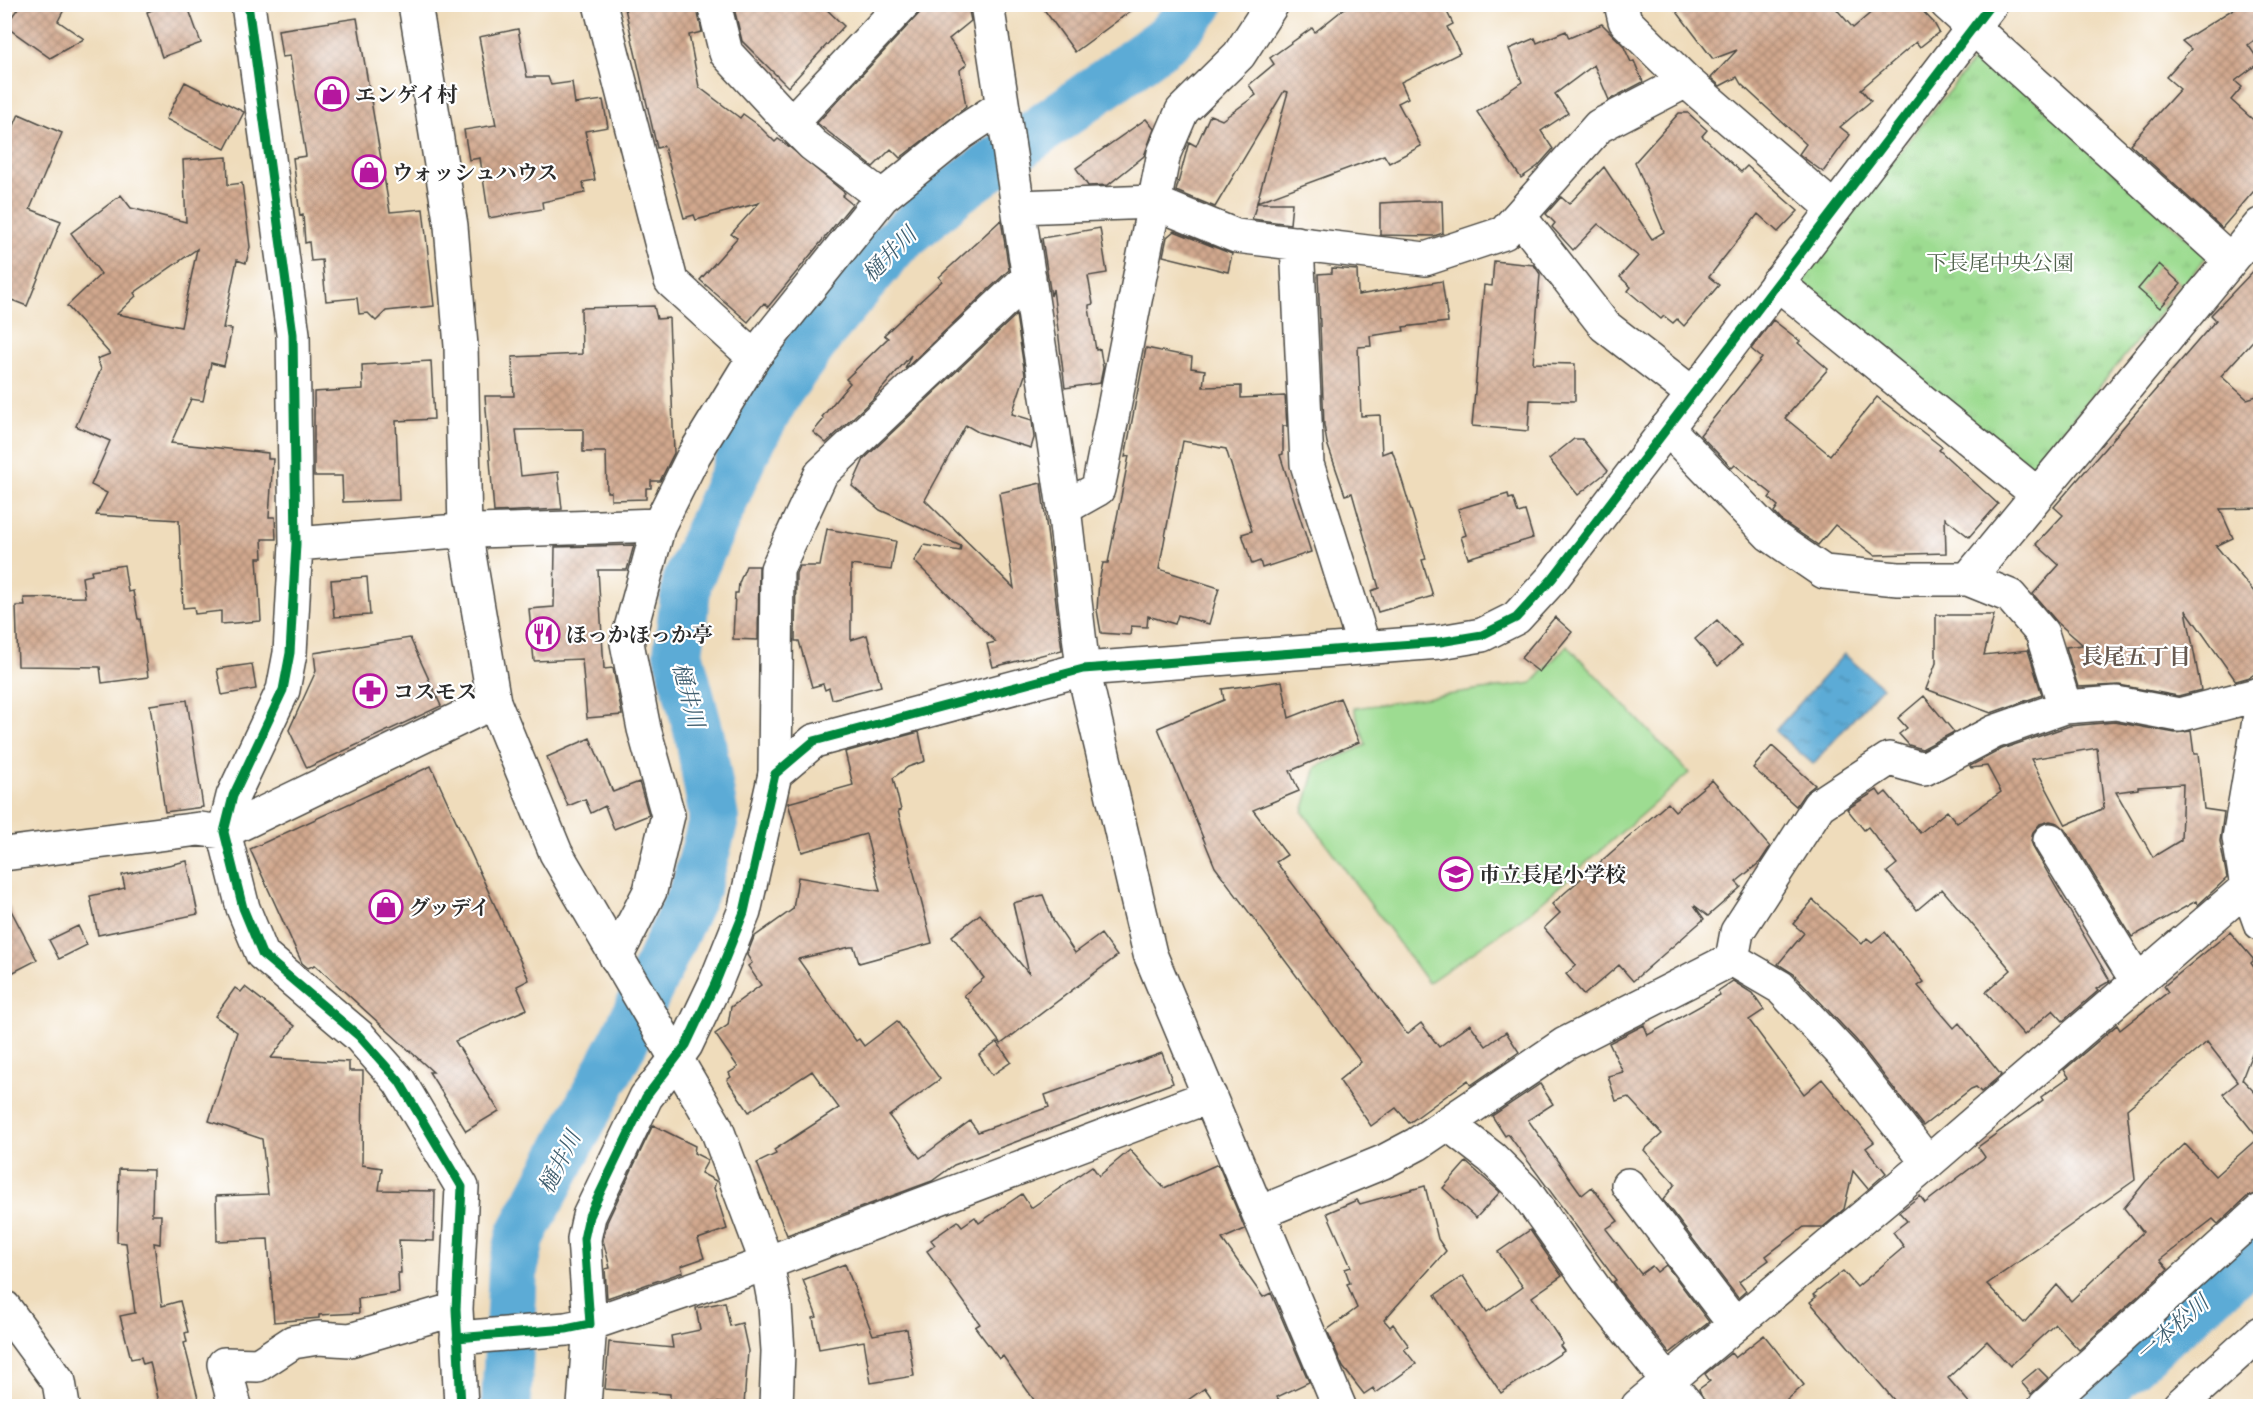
<svg xmlns="http://www.w3.org/2000/svg" width="2265" height="1411" font-family="'Gentium Book Plus','Noto Serif JP',serif">
  <style>
    .grass { fill: url(#grass-tufts); stroke: #64845e; stroke-width: 1.5 }
    .garden { fill: #9ddc91; stroke: #64845e; stroke-width: 1.5 }
    .water { fill: url(#water-ripples); stroke: #446b80; stroke-width: 1.5 }
    .lines { fill: none; stroke-linecap: round; stroke-linejoin: round }
    .river { stroke: #5cabd6; stroke-width: 50 }
    .building { fill: url(#building-cross-hatch); fill-rule: evenodd }
    .minor-casing { stroke: #484641; stroke-width: 36 }
    .tertiary-casing { stroke: #484641; stroke-width: 36 }
    .minor { stroke: #fff; stroke-width: 33 }
    .tertiary { stroke: #fff; stroke-width: 33 }
    .cycleway-casing { stroke: #fff; stroke-width: 13 }
    .cycleway { stroke: #00873e; stroke-width: 9 }
    .labels { text-anchor: middle; dominant-baseline: central; stroke-width: 4.5; stroke-linejoin: round; paint-order: stroke }
    .poi-label { font-size: 21px; font-weight: bold; fill: #2b2b2b; stroke: #fff; text-anchor: start }
    .park-label { font-size: 21px; fill: #4d604a; stroke: #fff }
    .water-label { font-size: 22px; font-style: italic; fill: #3f5e6f; stroke: #fff }
    .neighbourhood-label { font-size: 22px; font-weight: bold; fill: #65574e; stroke: #fff }
  </style>
  <defs>
    <pattern id="grass-tufts" width="24" height="20" patternUnits="userSpaceOnUse" patternTransform="scale(1.5)"><rect width="24" height="20" fill="#9ddc91"/><path d="M3 7l-1-3M5 7V3M7 7l1-3M15 17l-1-3M17 17v-4M19 17l1-3" fill="none" stroke="#87bd7d"/></pattern>
    <pattern id="water-ripples" width="26" height="14" patternUnits="userSpaceOnUse" patternTransform="scale(1.5)"><rect width="26" height="14" fill="#5cabd6"/><path d="M2 4q2-2 4 0t4 0M15 11q2-2 4 0t4 0" fill="none" stroke="#4c8bae"/></pattern>
    <pattern id="building-cross-hatch" width="8" height="8" patternUnits="userSpaceOnUse" patternTransform="scale(1.5)"><rect width="8" height="8" fill="#d1a88e"/><path d="M0 0l8 8M0 8l8-8" fill="none" stroke="#aa8974"/></pattern>
  </defs>
  <rect width="100%" height="100%" fill="#fff"/>
  <filter id="ink" filterUnits="userSpaceOnUse"><feTurbulence type="fractalNoise" baseFrequency=".0167" numOctaves="2"/><feDisplacementMap in="SourceGraphic" scale="12" xChannelSelector="R" yChannelSelector="G"/><feConvolveMatrix kernelMatrix="1 2 1 2 8 2 1 2 1" color-interpolation-filters="sRGB"/></filter>
  <filter id="wash" filterUnits="userSpaceOnUse"><feTurbulence type="fractalNoise" baseFrequency=".008" numOctaves="4" result="noise"/><feDisplacementMap in="SourceGraphic" scale="24" xChannelSelector="R" yChannelSelector="G"/><feGaussianBlur stdDeviation="1.35" result="paint"/><feColorMatrix in="noise" values="0 0 0 0 0 0 0 0 0 0 0 0 0 0 0 0 0 1.4 0 .05"/><feComposite in="paint" operator="in"/></filter>
  <g filter="url(#wash)">
    <rect width="100%" height="100%" fill="#efdcbb"/>
    <path class="grass" d="M1981,51l226,205 -177,215 -225,-181 -4,-15z"/>
    <path class="garden" d="M1567,645l122,128 -160,140 -101,70 -125,-171 13,-45 50,-22 -12,-37 178,-25z"/>
    <path class="water" d="M1844,654l38,33 -69,77 -38,-33z"/>
    <g class="lines">
      <path class="river" d="M506,1406l7,-136 8,-35 105,-198 70,-151 18,-67 -14,-82 -22,-84 9,-71 56,-127 35,-64 44,-61 72,-86 62,-53 214,-154 29,-33
        M2083,1406l177,-157"/>
    </g>
    <g id="blocks">
      <path class="building" d="M21,4h46l-9,17 26,18 -34,19 -45,-32z
        M167,4h20l14,39 -39,14 -15,-45z
        M624,4h72l6,28 -13,3 10,52 41,31 3,-4 14,10 18,18 3,-3 9,6 58,48 -3,3 10,8 -84,103 -4,-4 -16,19 -48,-42 37,-42 -6,-4 28,-31 -63,17 -2,-5 -10,3 -20,-72 -7,2z
        M737,4h84l23,22 -56,61 -46,-46 -8,-33z
        M928,4h35l6,7 2,10 -22,18 18,25 -7,6 6,37 -66,51 -9,-9 -18,18 -56,-44z
        M1040,4h100l-65,48z
        M1350,4h93l10,20 -6,3 13,26 -59,29 7,16 -10,5 23,43 -32,17 -5,-8 -127,47 31,-110 -4,-1 -69,116 -39,-16 13,-49 7,4 14,-31 12,5 34,-25 -7,-10 25,-21 -4,-6 42,-30 3,4z
        M1671,4h161l21,24 28,-24h35l18,19 5,9 -19,15 -4,-5 -55,47 10,12 -31,26 10,8 -27,37 -24,-18 7,-10 -65,-60 -4,-7 -17,9 -9,-8 26,-28 -24,9z
        M2241,4h19v32l-12,9 12,17 -25,19 7,6 -11,13 29,26v58l-38,44 -92,-84 50,-55 -14,-12 25,-28 -9,-8z
        M357,18l33,194 33,-3 11,97 -48,5 -10,10 -8,-8 -9,1 -2,-16 -31,3 -4,-41 -11,1 -2,-19 -4,1 -2,-28 -3,1 -7,-58 13,-2 -16,-100 -8,1 -4,-27z
        M1602,24l21,21 8,17 3,-1 9,21 -34,18 -15,-35 -39,29 13,19 -27,18 12,18 -15,17 -17,12 -44,-66 45,-30 -13,-33 26,-11 2,5 29,-12 3,7z
        M518,29l9,48h21l3,8 21,-3 3,22 28,-4 5,27 -23,4 10,49 -12,2 2,11 -43,9 1,7 -54,9 -9,-60 -11,2 -5,-30 32,-5 -17,-88z
        M185,82l59,30 -19,37 -59,-30z
        M1679,113h9l19,17 -5,6 39,36 6,-6 51,45 -20,21 -20,-18 -49,63 10,8 -35,41 -7,-7 -4,4 -9,-7 -3,3 -33,-28 3,-4 -11,-10 18,-21 -40,-32 -25,26 -21,-23 3,-4 -9,-9 15,-17 8,7 35,-37 48,72 12,-7 -29,-70z
        M19,114l43,19 -32,76 31,12 -34,85 -23,-9v-148z
        M1146,119l8,10 -10,27 -36,29 -20,1 -12,-18z
        M227,157l1,28 14,-2 8,64 -4,16 -9,-3 -14,68 9,1 -8,37 -13,-3 -8,38 -12,-2 -20,44 97,10v6h5l-4,58h6l1,22h-14l1,19h-6l4,63 -40,3v-13l-26,3 -1,-7 -11,1 -4,-88 -83,-5 11,-22 -16,-8 19,-44 -34,-15 25,-57 -4,-10 13,-5 -43,-48 34,-32 -30,-41 50,-38 10,13 55,14 -3,-62zM197,249l-16,78 -64,-13 19,-18 -2,-3z
        M1419,201h23l1,32 -9,3 -54,-1v-32z
        M1257,203h35l-2,21 -38,-5z
        M1001,220l8,50 -104,99 6,-14 -38,44 -47,44 -13,-11 11,-13 -2,-2 28,-34 -4,-4 42,-41 -4,-3 58,-54 -3,-4z
        M1100,228l7,45 -19,3 5,28 -4,1v3l7,42 4,-1 3,19 -3,15 -35,5 -12,-99 -2,7 -9,-58z
        M1174,231l58,23 -4,18 -65,-16 4,-19z
        M1494,261l40,4 6,9 -7,89 42,1v37l-45,-1 -2,31 -56,-5 12,-141 8,1z
        M2159,264l22,20 -21,24 -22,-19z
        M2260,264v69l-39,43 26,23 13,-4v113l-40,1 13,29 -17,8 44,53v71l-10,7 -14,4 -50,-71 15,80 -23,6 -59,-11 -41,2 -12,-40 17,-2 -26,-23 -24,-28 26,-29 -23,-21 27,-29 -9,-8 162,-187 -5,-5z
        M1332,268l25,2 1,25 84,-14 6,41 -45,5 1,4 -34,5 1,10 -13,1 3,69 19,-1 2,39 10,-4 5,14 29,95 -4,1 11,36 -55,16 -7,-21 8,-3 -27,-95 -7,2 -18,-52 -3,-18 -6,-151 14,-1z
        M654,306l3,13 12,-1 5,135 -14,28h-9v7h-5v11l-35,1v-8h-4l-1,-40h-23v-23l-67,1 5,46 37,-4 4,37 -68,3 -9,-116h29l-2,-39 70,-3 -1,-46z
        M1016,315l9,60 -13,39 20,6 2,18 -3,10 -53,-16 -12,-7 -41,75 89,88 -15,-95 42,-10 21,167 -69,17 -6,-23 9,-2 -82,-81 10,-16 36,6 1,-5 -81,-36 -28,-24 12,-27z
        M1773,320l27,21 -2,2 30,26 -43,49 45,37 47,-58 65,50 -3,3 59,54 -29,33 -24,-19 1,35 -72,2 -39,-30 -17,20 -36,-24 -8,-9 4,-6 -9,-8 3,-4 -37,-29 -3,3 -32,-33 62,-77 -11,-9z
        M1146,348l46,9 -1,11 14,2 -2,17 38,-1v12l44,-2 2,30h-4v28l-3,1 31,97 -49,16 -2,-7 -8,3 -10,-30 10,-3 -26,-82 -43,-8 -24,128 60,19 -10,36 -31,-9 -3,9 -27,-8 -1,11 -16,-1 -1,9 -29,-2 -4,-23 2,-29 4,-18h5l21,-107 -4,1z
        M431,361l3,58 -38,2 3,79 -56,2 -1,-26h-28v-84l49,-3 -1,-24z
        M1574,439h8l26,32 -30,24 -29,-36z
        M1508,494l1,5 4,-1 5,15 7,-2 8,27 -65,20 -7,-21 5,-2 -8,-26z
        M827,529l69,12 -5,29 -40,-5v75l16,-5 14,51 -49,13 -3,-11 -4,2 -2,-6 -11,3 -13,-46h-4l1,-68 3,-7h21z
        M634,545l-7,25h-29l6,99 9,-1 9,47 -35,3 -5,-59 -48,2 -5,-52 25,-2 1,-60z
        M124,565l4,27 5,-1 5,28h2l8,58 -46,6 -2,-16 -82,-1 -2,-60h9l-1,-8 61,-1 -3,-20 10,-2 -1,-5z
        M746,566h13l-1,74 -25,-1 2,-46h3l1,-10z
        M367,577l3,38 -36,2 -3,-37z
        M1936,615h58l-10,40 44,-5 14,45 -51,18 -65,-24 10,-26z
        M1555,617l17,15 -33,40 -18,-14z
        M1717,620l24,26 -23,20 -23,-27z
        M410,638l31,68 -134,62 -18,-38 27,-59 -2,-18z
        M252,664l4,25 -34,6 -5,-26z
        M1282,681l7,37 51,-20 19,44 -69,29 9,20 -46,19 34,45 -11,7 131,172 14,-11 18,24 31,-23 16,22 20,-14 13,20 -48,33 -3,-5 -59,43 -13,-15 -25,18 -32,-46 22,-18 -146,-195 -57,-139 66,-28 -2,-11z
        M1924,696l30,36 -32,17 -13,-4 -10,-11 8,-6 -9,-10z
        M187,700l16,107 -38,5 -15,-107z
        M2115,722l60,11 16,-2 3,23h4l6,55 20,3 -4,29 7,37 -29,27 -2,-4 -64,36 -66,-107 -8,-7 -8,-2 -10,3 -7,8 -2,9 3,8 76,132 -14,8 2,2 -35,30 -10,-11 -29,25 -38,-43 25,-22 -69,-81 -25,21 -30,-38 10,-8 -29,-37 -4,3 -17,-21 30,-19 4,6 5,-4 34,41 27,-22 10,12 44,-31 -14,-26 -16,2 -1,-2 32,-17 67,-23zM2097,748l7,60 -38,17 -35,-66zM2183,784l-2,56 -28,17 -37,-65 22,-3v-2z
        M919,732l6,29 -17,6 -15,11 8,32 -3,1 34,132 -73,20 -5,-16h-4l-52,12 58,82 3,-2 5,7 33,-25 43,58 -51,37 31,42 50,-37 8,11 71,-25 -4,-12 117,-42 11,30 -219,82 -22,16 -145,54 -30,-72 19,-9 -2,-4 65,-42 -27,-37 -63,41 -22,-32 4,-3 -2,-4 9,-6 -23,-33 13,-9 3,-18 30,-22 -13,-19 4,-3 -5,-8 7,-18 39,-28 5,-32 82,14 -14,-57 -64,18 -14,-49 65,-18 -8,-33z
        M590,738l23,54 26,-10 10,33 -35,14 -9,-23 -14,7 -6,-14 -17,7 -21,-49z
        M1772,746l43,39 -11,9 -8,12 -43,-38z
        M431,766l98,214 -12,6 10,23 -72,32 44,70 -33,20 -37,-59h4l-118,-107 -7,3 -6,-5 -52,-114z
        M1712,780l58,67 -10,15 -24,20 5,5 -33,29 -14,-11 10,14 -71,62 -14,-16 -35,30 -18,-21 10,-9 -32,-37 16,-15 -8,-9 116,-101 7,8z
        M187,861l11,53 -100,21 -8,-39 35,-8 -3,-13z
        M1043,895l11,27 21,31 26,-19 16,22 -116,88 -37,-49 20,-17 -32,-42 28,-22 49,60 -16,-71z
        M4,897l33,63 -33,17z
        M1813,900l49,44 5,-6 5,4 13,-10 39,50 -6,4 36,42 5,-5 42,52 -20,17 -5,-5 -5,2 -48,37 -66,-85 -63,-67 -16,-10 26,-31 -11,-9z
        M78,926l9,19 -28,14 -10,-19z
        M2230,932l24,28 -3,3 9,13v57l-18,46 18,19v95l-13,4 -29,27 -5,-5 -53,41 8,9 -89,81 -24,-26 -45,42 -23,-25 -39,37 24,28 -72,1 -90,-105 6,-5 -3,-2 30,-24 14,16 47,-40 -11,-15 14,-11 -8,-9 21,-16 5,7 60,-46 -7,-10 65,-47 -2,-3 28,-20 -5,-7 53,-45 3,5 48,-38 -4,-6zM2207,1042l31,40 -15,12 35,44 -43,38 -30,-32 -39,37 -22,27 19,24 -72,69 -14,-16 -33,38 -37,-39 148,-104 -8,-71z
        M1733,981l19,12 12,17 -15,10 55,74 18,-15 52,63 -8,6 20,25 -18,16 -15,-18 -9,38 -21,18h-19l-38,29 3,4 -30,22 7,9 -8,7 -75,-98 12,-16 -31,-34 18,-16 -34,-37 -12,4 -8,-25 15,-4 -14,-29 35,-18 4,10 72,-40 -2,-4z
        M245,987l50,39 -24,32 78,4v9h14l-1,94 20,3 -3,22 56,1 -1,50 -35,-1 2,33h-3l1,20 -41,6 1,14 -40,2v3l-45,4 -6,-83 -51,2 -1,-45 52,-2 -6,-55 -53,-18 28,-89 -22,-16 20,-28 6,4z
        M997,1042l14,20 -19,13 -13,-20z
        M1540,1084l13,20 -25,16 54,75 10,-8 26,34 -12,8 35,45 11,-8 5,6 9,-7 43,57 -39,31 -50,-61 -7,-10 3,-2 -108,-146 -3,2 -13,-20z
        M653,1125l42,21 -1,7 14,7 -7,13 15,8 -2,7 13,41 -29,10 6,19 -23,8 2,6 -76,26 -2,-29 5,-1 -7,-28 4,-18z
        M1130,1150l34,38 54,-24 27,65 -23,10 41,58 8,-4 38,89 -32,15 6,10h-65l-13,-19 -27,19h-139l-36,-51 -4,3 -24,-32 5,-3 -53,-73 8,-6 -4,-5 27,-19 4,5 13,-9 4,6 43,-29 9,14 61,-42 7,10z
        M1466,1162l34,30 -24,26 -33,-30z
        M119,1169l34,1 -1,45h9l-1,29 -6,-1 8,63 18,-5 8,31 -3,1 2,9 -3,1 15,59 -19,5h-20l-10,-45 -7,2 -2,-7 -10,2 -11,-43 15,-3 -9,-70 -9,-1z
        M1425,1186l13,53 8,12 -62,69 6,7 3,-3 16,22 -5,3 12,15 -40,29 -3,-5 -9,6 -21,-27 -16,-37 30,-22 -10,-24 3,-1 -5,-14 6,-2 -24,-54 30,-13 3,4z
        M1530,1230l32,46 -30,21 31,47 -3,2 4,5 -63,42 -66,-98 28,-19 24,36 36,-25 -25,-35z
        M845,1264l28,71 34,-6 7,47 -43,7 -7,-42 -45,8 -6,-31 4,-1 -14,-37z
        M725,1302l5,24 12,-3 6,28 -4,54 -74,-6v-5l-65,-5 4,-47 64,6 -2,-12 29,-6 -4,-22z
        M1764,1335l40,50 -25,22h-73l-7,-18 11,-8 -5,-7 26,-21 4,5z
        M2038,1368l10,10 -17,16 -10,-12z"/>
    </g>
  </g>
  <g filter="url(#ink)">
    <use href="#blocks" fill-opacity="0" stroke="#484641" stroke-width="1.5"/>
    <g class="lines">
      <g class="minor-casing">
        <path id="minor" d="M248,4l45,330 3,210 -6,109 -7,37 -50,106 -9,36 19,76 19,46 97,82 40,45 63,106 -6,122 5,97
          M600,4l71,277 83,76 128,-160 79,-64 41,-27
          M714,4l12,49 65,70 112,-119
          M987,4l77,504 19,161 67,285 189,452
          M1621,4l4,17 61,60 148,128
          M1947,4l283,256
          M791,123l22,22 69,52
          M1018,207l135,-5 83,34 189,23 79,-26 95,-107 87,-45
          M1519,216l86,110 88,68
          M1297,243l10,221 57,183
          M1777,283l260,211
          M1667,428l103,107 54,37 74,7h70l292,-354
          M296,544l149,-12 214,-7
          M1968,579l42,17 32,37 23,74 51,-4 63,12 81,-21
          M2260,715l-21,123 8,49 13,36
          M775,774l2,-205 44,-95 208,-197
          M2050,840l87,141
          M4,854l195,-25 25,3 270,-130
          M616,957l34,-66 18,-76 -24,-86 -17,-86 32,-118 35,-70 60,-98
          M1732,959l48,28 63,67 85,109
          M1448,1124l44,34 33,33 80,112 83,103
          M1628,1185l107,140
          M1259,1213l124,-51 34,-18 148,-100 167,-85 5,-27 82,-127 70,-46 35,10 70,-37 71,-25
          M4,1307l55,75 4,24
          M457,1338l109,-9 24,-5 -6,-85 5,-23 57,-119 30,-38
          M235,1406l-11,-42 34,1 35,-23 25,-4 32,2 106,-31
          M584,1406l6,-82 161,-55 459,-173
          M1638,1406l278,-233 344,-297
          M2045,1406l215,-195"/>
      </g>
      <g class="tertiary-casing">
        <path id="tertiary" d="M415,4l36,222 10,120 4,185 29,171 62,151 160,274 51,136 8,43 3,45 -2,55
          M1064,508l34,-19 66,-336 18,-42 57,-56 33,-51
          M676,1059l10,-14 29,-61 29,-72 31,-138 39,-33 269,-72 357,-27 42,-7 34,-17 36,-39 439,-575
          M2179,1406l81,-73"/>
      </g>
      <use href="#minor" class="minor"/>
      <use href="#tertiary" class="tertiary"/>
      <g class="cycleway-casing">
        <path id="cycleway" d="M248,4l45,330 3,210 -6,109 -7,37 -50,106 -9,36 19,76 19,46 97,82 40,45 63,106 -6,122 5,97
          M457,1338l109,-9 24,-5 -6,-85 5,-23 57,-119 40,-52 29,-61 29,-72 31,-138 39,-33 269,-72 357,-27 42,-7 34,-17 36,-39 439,-575"/>
      </g>
      <use href="#cycleway" class="cycleway"/>
    </g>
  </g>
  <defs>
    <g id="shop-ring" transform="scale(1.725)"><circle r="9.5" fill="#fff" stroke="#b5179e" stroke-width="1.5"/><path d="M-5-2.5h2.3a2.7 3.5 0 0 1 5.4 0H5L5.5 6h-11ZM-1.5-2.5h3a1.5 2.3 0 0 0-3 0Z" fill="#b5179e"/></g>
    <g id="restaurant-ring" transform="scale(1.725)"><circle r="9.5" fill="#fff" stroke="#b5179e" stroke-width="1.5"/><path d="M-5-6h1v4h1v-4h1v4h1v-4h1v5L-1.5 .5V6h-2V.5L-5-1ZM5-6V6H3V1.5H1.5Q1.5-4 5-6Z" fill="#b5179e"/></g>
    <g id="pharmacy-ring" transform="scale(1.725)"><circle r="9.5" fill="#fff" stroke="#b5179e" stroke-width="1.5"/><path d="M-2-6h4v4h4v4h-4v4h-4v-4h-4v-4h4Z" fill="#b5179e"/></g>
    <g id="school-ring" transform="scale(1.725)"><circle r="9.5" fill="#fff" stroke="#b5179e" stroke-width="1.5"/><path d="M0-5L7-2L0 1L-7-2ZM-4 1L0 2.5L4 1V4Q0 6-4 4Z" fill="#b5179e"/></g>
  </defs>
  <g fill-rule="evenodd">
    <use href="#shop-ring" x="332" y="94"/>
    <use href="#shop-ring" x="369" y="172"/>
    <use href="#restaurant-ring" x="543" y="634"/>
    <use href="#pharmacy-ring" x="370" y="691"/>
    <use href="#school-ring" x="1456" y="874"/>
    <use href="#shop-ring" x="386" y="907"/>
  </g>
  <g class="labels">
    <g class="poi-label">
      <text x="355" y="94">エンゲイ村</text>
      <text x="392" y="172">ウォッシュハウス</text>
      <text x="566" y="634">ほっかほっか亭</text>
      <text x="393" y="691">コスモス</text>
      <text x="1479" y="874">市立長尾小学校</text>
      <text x="409" y="907">グッデイ</text>
    </g>
    <g class="park-label">
      <text x="2000" y="262">下長尾中央公園</text>
    </g>
    <g class="water-label">
      <text transform="translate(889 254) rotate(-46)">樋井川</text>
      <text transform="translate(689 695) rotate(75)">樋井川</text>
      <text transform="translate(559 1162) rotate(-63)">樋井川</text>
      <text transform="translate(2172 1328) rotate(-41)">一本松川</text>
    </g>
    <g class="neighbourhood-label">
      <text x="2136" y="656">長尾五丁目</text>
    </g>
  </g>
  <rect width="2265" height="1411" fill="none" stroke="#fff" stroke-width="24"/>
</svg>
